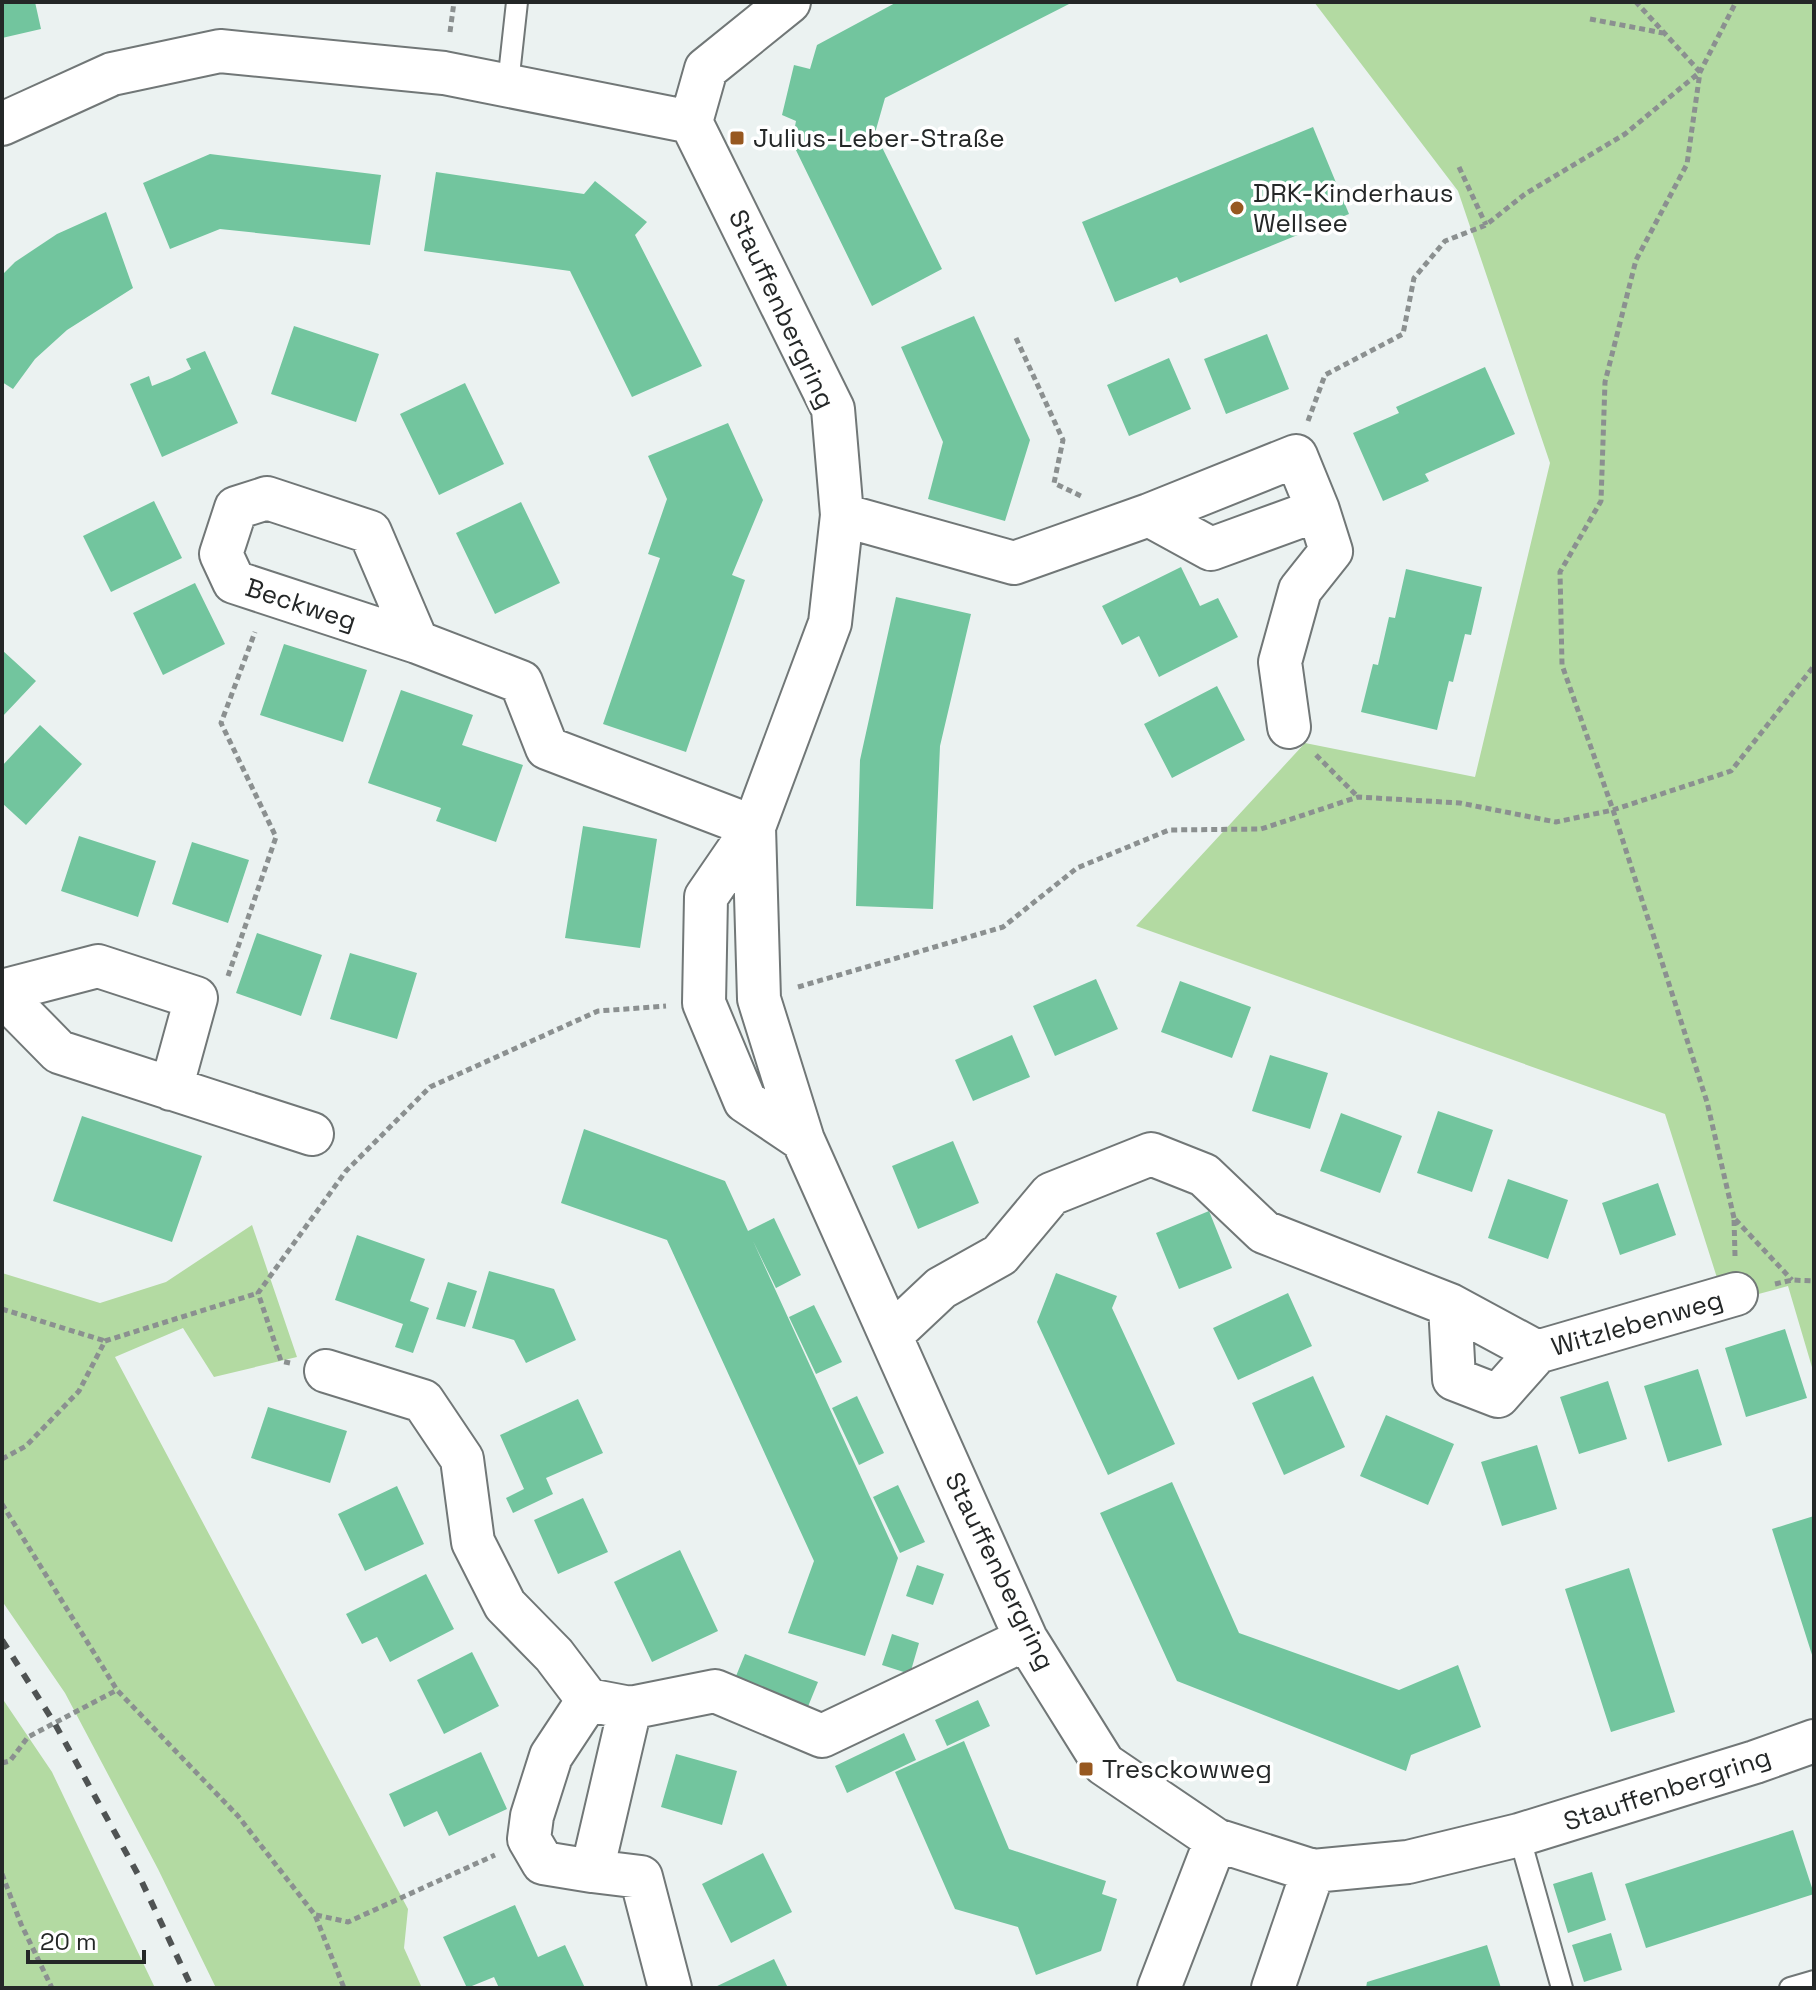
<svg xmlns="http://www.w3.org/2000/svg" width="1816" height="1990" font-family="'Space Grotesk',sans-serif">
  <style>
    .green { fill: #b3daa2 }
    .building { fill: #72c59e }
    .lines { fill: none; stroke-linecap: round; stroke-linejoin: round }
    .service-casing { stroke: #717777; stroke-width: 24 }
    .minor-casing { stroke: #717777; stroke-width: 46 }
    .path { stroke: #8b9090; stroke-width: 5; stroke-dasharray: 6 4; stroke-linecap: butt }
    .service { stroke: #fff; stroke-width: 20 }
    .minor { stroke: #fff; stroke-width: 42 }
    .rail { stroke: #4f5353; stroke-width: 6; stroke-dasharray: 10 10; stroke-linecap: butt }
    .poi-dot { fill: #975820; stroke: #fff; stroke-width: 3 }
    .labels { text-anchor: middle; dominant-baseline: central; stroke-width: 7; stroke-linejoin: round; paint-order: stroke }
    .poi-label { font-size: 26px; fill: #242727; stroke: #fff; text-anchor: start }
    .street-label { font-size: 26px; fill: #242727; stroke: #fff }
  </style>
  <rect width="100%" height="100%" fill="#ebf2f1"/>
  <path class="green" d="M1314,2h500v1372l-26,-88 -63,17 -60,-189 -529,-188 169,-183 170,34 75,-314 -92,-272z
    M252,1225l45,132 -83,20 -31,-49 -68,29 293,552 -4,39 18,40h-206l-58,-119 -93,-176 -63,-92v-328l98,30 66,-21z
    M2,1698l50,74 103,216h-153z"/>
  <path class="building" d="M2,2h33l6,27 -39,9z
    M897,2h176l-188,96 -10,35 67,136 -70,37 -80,-164 4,-21 -14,-6 12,-50 16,4 7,-24z
    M1313,127l36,87 -169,69 -3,-6 -62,25 -33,-80z
    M210,154l171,21 -11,70 -150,-16 -50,20 -27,-66z
    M436,172l148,22 11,-13 52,41 -12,13 67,131 -70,31 -62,-126 -146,-20z
    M106,212l27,76 -66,42 -32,29 -22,30 -11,-7v-107l13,-13 42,-28z
    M974,316l56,124 -25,81 -77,-22 15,-57 -42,-95z
    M294,326l85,28 -23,68 -85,-28z
    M1267,334l22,55 -63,25 -22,-55z
    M205,351l33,72 -76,34 -32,-73 19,-8 3,10 20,-8 19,-9 -5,-10z
    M1169,358l22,51 -62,27 -22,-51z
    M1485,367l30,67 -90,40 4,7 -46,20 -30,-68 46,-20 -3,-6z
    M465,383l39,81 -65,31 -39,-81z
    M728,423l35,77 -31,75 13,5 -59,172 -83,-28 57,-166 -12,-4 19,-55 -19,-43z
    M154,501l28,57 -71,34 -28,-56z
    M521,502l39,81 -65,31 -39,-81z
    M1181,567l19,39 18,-8 20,39 -79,40 -20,-41 -17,9 -20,-39z
    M1406,569l76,18 -11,48 -6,-1 -12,48 -4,-1 -12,49 -76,-18 12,-48 5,1 11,-48 6,1z
    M195,583l30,61 -62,31 -30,-62z
    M896,597l75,17 -31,132 -7,163 -77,-3 4,-146z
    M284,644l83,26 -24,72 -83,-27z
    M2,650l34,31 -34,36z
    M1217,686l28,54 -73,38 -28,-54z
    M401,690l72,25 -11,30 61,20 -27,77 -60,-21 5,-13 -73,-25z
    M40,725l42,39 -56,61 -24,-22v-37z
    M583,826l74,13 -17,109 -75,-10z
    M79,836l77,25 -18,56 -77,-26z
    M192,842l57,18 -21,63 -56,-19z
    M257,933l65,22 -21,61 -65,-23z
    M350,953l67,20 -20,66 -67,-20z
    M1096,979l22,50 -63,27 -22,-50z
    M1180,981l71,26 -19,51 -71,-26z
    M1012,1035l18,42 -57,24 -18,-41z
    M1270,1055l58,18 -18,56 -58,-18z
    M1438,1111l55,19 -21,62 -55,-19z
    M1341,1113l61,23 -22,57 -60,-22z
    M82,1116l120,40 -30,86 -119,-41z
    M584,1129l141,52 23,50 26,-13 27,57 -25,13 -23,-47 145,317 -33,98 -77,-23 26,-72 -147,-321 -106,-37z
    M953,1141l26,62 -61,26 -26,-63z
    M1508,1179l60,21 -20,59 -60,-21z
    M1658,1183l18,52 -56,20 -18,-52z
    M1209,1211l23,57 -53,21 -23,-56z
    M357,1235l68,24 -15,42 19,7 -16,45 -18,-6 8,-23 -68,-24z
    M489,1271l65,18 22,51 -50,23 -12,-23 -42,-12z
    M1056,1273l61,23 -5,12 63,136 -67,31 -71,-153z
    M448,1282l29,9 -12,36 -29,-8z
    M1288,1293l24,53 -74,34 -25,-52z
    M814,1305l28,57 -26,12 -27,-57z
    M1785,1329l22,69 -61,19 -21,-69z
    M1698,1369l24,76 -54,17 -24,-76z
    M1313,1376l32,71 -61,28 -32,-72z
    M1608,1381l19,58 -48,15 -19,-57z
    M857,1396l27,57 -25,12 -27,-57z
    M578,1399l25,54 -57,25 7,16 -40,19 -7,-15 18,-9 -24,-54z
    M268,1407l79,24 -17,52 -79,-25z
    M1386,1415l68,29 -26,61 -68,-29z
    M1537,1445l20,64 -55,17 -21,-64z
    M1172,1482l67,151 160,57 59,-25 23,62 -70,28 -5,16 -229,-90 -77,-168z
    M898,1485l27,57 -25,11 -27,-56z
    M397,1486l27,58 -59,27 -27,-57z
    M583,1498l25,54 -50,22 -24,-54z
    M1814,1516v142h-1l-41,-129z
    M680,1550l38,81 -66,31 -38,-80z
    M917,1565l27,9 -11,31 -27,-9z
    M1629,1568l46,144 -64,20 -46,-143z
    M426,1574l28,55 -64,33 -13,-25 -15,7 -16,-30z
    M892,1634l27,9 -9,31 -28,-9z
    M472,1652l27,54 -55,28 -27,-54z
    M745,1654l73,28 -11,27 -73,-28z
    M978,1700l12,26 -43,20 -12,-26z
    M904,1733l12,27 -69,33 -12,-27z
    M964,1741l45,108 97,32 -4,13 15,5 -16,52 -65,24 -18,-48 -63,-18 -60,-137z
    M481,1752l26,57 -58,27 -12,-25 -33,16 -15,-33z
    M676,1754l61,17 -15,54 -61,-18z
    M1793,1830l21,64 -168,54 -21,-64z
    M763,1853l29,59 -61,31 -29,-59z
    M1592,1872l14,48 -38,13 -15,-49z
    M515,1905l23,52 27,-12 20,43h-86l-5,-11 -27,11 -24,-51z
    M1611,1933l11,37 -38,12 -12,-37z
    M1487,1945l14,43h-135l1,-6z
    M774,1959l14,29h-75z"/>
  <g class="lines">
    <g class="service-casing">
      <path id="service" d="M508,84l9,-82
        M1519,1835l43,153
        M1790,1988l24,-7"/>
    </g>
    <g class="minor-casing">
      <path id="minor" d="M691,122l142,287 9,106 -12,108 -76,204 -48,70 -2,106 41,98 58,39
        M691,122l15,-53 83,-67
        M2,124l110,-50 108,-23 224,22 247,49
        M842,515l172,48 135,-48 147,-59 22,54 13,41 -31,39 -20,72 9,65
        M1149,515l62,34 107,-39
        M417,642l-183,-60 -13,-28 15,-46 31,-10 103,34 47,110 104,40 26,66 207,79
        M754,827l5,172 44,141 223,499 78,125 112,76 97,31 95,-9 111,-27 236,-73 59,-21
        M2,991l96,-25 98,32 -25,91
        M2,994l57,58 253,82
        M1450,1305l4,74 44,17 39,-44 199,-58
        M891,1335l50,-47 59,-33 51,-61 100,-40 53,21 60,57 186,73 87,47
        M326,1371l97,30 39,58 11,83 32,63 49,50 34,45 -37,56 -19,60 -3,23 14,24 49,8
        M588,1700l42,8 85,-17 107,45 204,-97
        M630,1708l-38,163 49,6 29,111
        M1159,1988l57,-148
        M1273,1988l40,-117"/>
    </g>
    <path class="path" d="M1590,19l73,14
      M450,32l4,-30
      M1459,167l27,58
      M1016,338l47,102 -9,43 27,13
      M1308,421l17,-46 78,-41 11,-56 31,-37 41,-16 39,-31 100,-60 75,-62 -64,-70
      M1316,755l42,42
      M228,976l48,-139 -55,-114 34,-91
      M798,987l205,-60 74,-59 92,-38 92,-1 97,-32 102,6 96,19 57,-12 118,-39 83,-105
      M1734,1218l-27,-116 -94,-292 -51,-145 -2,-93 41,-71 4,-119 31,-122 51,-96 13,-92 36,-70
      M1735,1256l-1,-38 58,62
      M1775,1284l17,-4 22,1
      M2,1309l103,32
      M290,1363l-9,-2 -23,-68 88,-122 84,-84 168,-76 68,-5
      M2,1459l24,-13 53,-55 26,-50 153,-48
      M2,1504l115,186 121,126 77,99 29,73
      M2,1763l8,-2 18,-24 89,-47
      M2,1874l19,50 31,64
      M316,1915l32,7 147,-67"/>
    <use href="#service" class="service"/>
    <use href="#minor" class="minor"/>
    <path class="rail" d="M2,1640l53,84 85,154 52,110"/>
  </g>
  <g class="poi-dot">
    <rect x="729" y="130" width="16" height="16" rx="4"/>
    <circle cx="1237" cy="208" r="8"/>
    <rect x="1078" y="1761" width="16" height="16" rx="4"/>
  </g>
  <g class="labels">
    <g class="poi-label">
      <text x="753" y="138">Julius-Leber-Straße</text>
      <text x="1253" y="193">DRK-Kinderhaus<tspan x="1253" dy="30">Wellsee</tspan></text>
      <text x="1102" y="1769">Tresckowweg</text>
    </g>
    <g class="street-label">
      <text transform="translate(782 309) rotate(65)">Stauffenbergring</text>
      <text transform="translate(301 604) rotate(18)">Beckweg</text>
      <text transform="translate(1637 1323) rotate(-16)">Witzlebenweg</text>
      <text transform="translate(1000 1571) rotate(64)">Stauffenbergring</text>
      <text transform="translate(1667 1789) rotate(-18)">Stauffenbergring</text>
    </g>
  </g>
  <rect width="1816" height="1990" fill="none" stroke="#242727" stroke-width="8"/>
  <path d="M28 1950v12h116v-12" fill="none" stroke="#242727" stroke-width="4"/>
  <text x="40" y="1950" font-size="24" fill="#242727" stroke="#ffffff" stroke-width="6" paint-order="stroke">20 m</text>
</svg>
